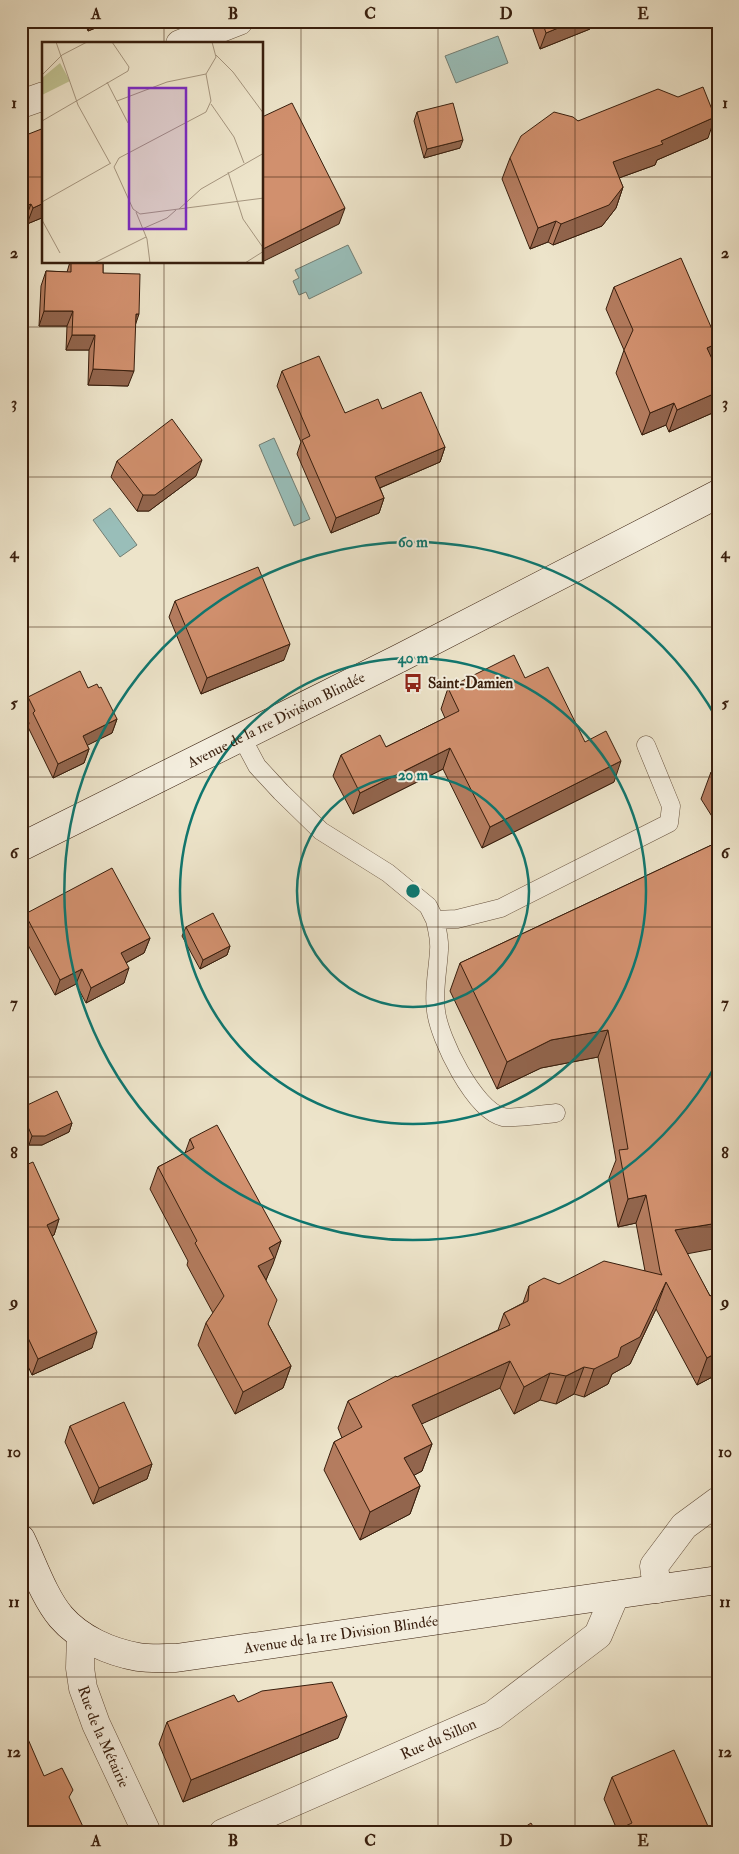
<svg xmlns="http://www.w3.org/2000/svg" width="739" height="1854" font-family="'IM FELL Double Pica',serif">
  <style>
    .water { fill: #99beb9; stroke: #727e74 }
    .lines { fill: none; stroke-linecap: round; stroke-linejoin: round }
    .lane-casing { stroke: #65503c; stroke-width: 19 }
    .street-casing { stroke: #65503c; stroke-width: 29 }
    .secondary-casing { stroke: #381e0d; stroke-width: 29 }
    .lane { stroke: #f3eddd; stroke-width: 18 }
    .street { stroke: #f3eddd; stroke-width: 28 }
    .secondary { stroke: #f3eddd; stroke-width: 28 }
    .wall { fill: #b47c5f; stroke: #381e0d }
    .shaded-wall { fill: #92654d; stroke: #381e0d }
    .building { fill: #d1906e; stroke: #381e0d }
    .grid { fill: none; stroke: #381e0d; stroke-width: 1; stroke-opacity: 0.55 }
    .ring { fill: none; stroke: #0f766e; stroke-width: 2.5 }
    .labels { text-anchor: middle; dominant-baseline: central; stroke-width: 4; stroke-linejoin: round; paint-order: stroke }
    .poi-label { font-size: 15px; font-weight: bold; fill: #381e0d; stroke: #f3eddd; text-anchor: start }
    .street-label { font-size: 15px; fill: #381e0d; stroke: #f3eddd }
    .inset-road { fill: none; stroke: #a5957e; stroke-width: 1 }
    .view { fill: #7b2cbf; fill-opacity: 0.15; stroke: #7b2cbf; stroke-width: 2.5 }
    .inset-edge { fill: none; stroke: #381e0d; stroke-width: 2.5 }
    .centre { fill: #0f766e; stroke: #f3eddd; stroke-width: 2.5 }
    .ring-label { font-size: 15px; text-anchor: middle; font-weight: bold; fill: #0f766e; stroke: #f3eddd; stroke-width: 4; stroke-linejoin: round; paint-order: stroke }
    .neatline { fill: none; stroke: #381e0d; stroke-width: 2 }
    .grid-label { font-size: 16px; text-anchor: middle; font-weight: bold; fill: #381e0d }
  </style>
  <rect width="100%" height="100%" fill="#ede4ca"/>
  <filter id="stains"><feTurbulence type="fractalNoise" baseFrequency=".004" numOctaves="4"/><feColorMatrix values="0 0 0 0 .2 0 0 0 0 .09 0 0 0 0 .02 0 0 0 .5 -.17"/></filter>
  <radialGradient id="worn" r=".72"><stop offset=".6" stop-color="#630" stop-opacity="0"/><stop offset="1" stop-color="#630" stop-opacity=".3"/></radialGradient>
  <path class="water" d="M498,36l10,27 -52,20 -11,-27z
    M348,245l14,28 -53,26 -3,-7 -7,3 -6,-14 6,-3 -4,-8z
    M274,438l36,81 -16,7 -35,-81z
    M110,508l27,37 -17,12 -27,-37z"/>
  <g class="lines">
    <g class="lane-casing">
      <path id="lane" d="M241,736l16,30 24,26 40,39 67,42 40,33 7,14 22,-1 44,-11 168,-85 2,-17 -25,-61
        M435,920c2,9 5,20 4,30 -1,20 -6,41 -3,61 3,27 38,99 67,106 7,2 43,-3 53,-4"/>
    </g>
    <g class="street-casing">
      <g id="street">
        <path d="M180,44l59,-23"/>
        <path d="M21,104l23,-8"/>
        <path d="M657,1589l-3,-23 30,-40 34,-25"/>
        <path id="s1" d="M81,1635l-1,33 3,20 13,36 51,109"/>
        <path id="s2" d="M223,1833l270,-118 105,-80 17,-40"/>
      </g>
    </g>
    <g class="secondary-casing">
      <g id="secondary">
        <path id="s3" d="M21,847l379,-189 318,-164"/>
        <path id="s4" d="M21,1539c12,25 23,58 40,78 19,22 49,35 77,40 12,2 26,1 38,1l542,-78"/>
      </g>
    </g>
    <use href="#lane" class="lane"/>
    <use href="#street" class="street"/>
    <use href="#secondary" class="secondary"/>
  </g>
  <path class="wall" d="M84,21h29l-25,10z
    M124,21h15l-13,6z
    M530,21h63l-3,8 -50,20z
    M417,112l43,36 -36,10 -10,-37z
    M578,121l130,17 -51,22 -2,5 -36,13 4,9 -7,21 -14,18 -49,19 -5,-3 -18,7 -28,-70 8,-21z
    M44,128v89l-17,7 -2,-4z
    M70,262h33v11l32,51 -7,62 -40,-1 1,-35h-23l1,-24h-28l2,-40 5,-15 21,1z
    M614,287l104,56 -6,16 6,13v37l-1,2 -48,21 -3,-7 -24,10 -26,-62 8,-23 -18,-41z
    M282,371l63,42 37,-4 63,38 -5,15 -60,26 4,10 -5,15 -48,20 -34,-79 4,-12 -24,-56z
    M117,461l79,15 -47,35h-12l-26,-34z
    M175,601l109,59 -83,34 -32,-77z
    M525,678l60,64 29,40 -132,66 -39,-79 -90,45 -20,-38 8,-21 45,-8 59,-29 -4,-9 7,-21z
    M88,688l29,31 -5,14 -25,12 2,4 -5,14 -31,15 -25,-51 1,-4 -6,-12 5,-14z
    M718,769v57l-17,-27 10,-27z
    M718,842l-31,412 23,42 8,-4v82l-21,11 -41,-76 -26,55 -18,10 -4,10 -24,13 -10,-3 -18,10 -16,-4 -26,14 -14,-26 -79,36 11,20 -10,27 -8,4 6,11 -10,28 -50,26 -36,-70 10,-28 8,-4 -4,-10 10,-27 150,-71 6,-17 19,-10 6,-17 30,-2 86,-13 -9,-48 -18,4 -9,-49 7,-18 -18,-103 -57,11 -44,21 -47,-98 10,-28z
    M25,914l125,24 -6,15 -18,10 -2,20 -38,20 -10,-19 -21,11 -34,-63v-8z
    M186,927l44,19 -3,9 -27,14 -18,-33z
    M21,1111l51,12 -3,9 -27,13h-13l-8,-18z
    M190,1139l91,102 -15,39 2,44 23,42 -8,22 -48,26 -37,-69 8,-22 7,-10 -26,-48 1,-4 -38,-72 8,-22 27,-14z
    M21,1167l38,52 -5,16 -2,1 40,112 -60,27 -11,-24z
    M70,1426l82,38 -5,15 -54,25 -28,-62z
    M238,1702l100,36 -155,64 -24,-58 8,-22z
    M612,1777l99,56h-93v-1l-14,-33z"/>
  <path class="shaded-wall" d="M91,21h22l-25,10z
    M128,21h11l-13,6z
    M575,21h18l-3,8 -50,20 6,-16z
    M715,117l-7,21 -51,22 -2,5 -50,18 8,-21z
    M463,140l-3,8 -36,10 3,-9z
    M623,187l-7,21 -14,18 -49,19 8,-21z
    M44,203v14l-17,7 6,-16z
    M31,204l-6,16 -4,2v-14z
    M345,208l-6,16 -77,38 1,-13z
    M556,221l-8,21 -18,7 8,-21z
    M44,311h29l-6,15h-28z
    M136,314h3l-5,15z
    M72,335h23l-6,15h-23z
    M718,343l-8,22 -3,-17z
    M93,369l41,2 -6,15 -40,-1z
    M718,392v17l-1,2 -48,21 8,-22z
    M674,403l-8,22 -24,10 8,-22z
    M445,447l-5,15 -70,30 5,-15z
    M202,460l-6,16 -47,35h-12l6,-16z
    M384,498l-5,15 -48,20 5,-15z
    M290,644l-6,16 -83,34 6,-16z
    M117,719l-5,14 -34,17 5,-14z
    M450,748l-7,21 -90,45 7,-21z
    M89,749l-5,14 -31,15 5,-14z
    M621,761l-7,21 -132,66 8,-21z
    M150,938l-6,15 -28,15 5,-15z
    M230,946l-3,9 -27,14 3,-9z
    M129,968l-5,15 -38,20 5,-15z
    M82,969l-6,15 -21,11 5,-15z
    M608,1030l-10,27 -57,11 -44,21 10,-27 44,-22z
    M72,1123l-3,9 -27,13h-13l3,-9z
    M646,1195l-10,28 -18,4 10,-28z
    M59,1219l-5,16 -13,5 6,-15z
    M718,1223v25l-53,10 10,-28z
    M281,1241l-8,23 -7,16 -8,-14 11,-18z
    M666,1282l-10,27 -26,55 -18,10 -4,10 -24,13 10,-28 27,-22z
    M97,1332l-5,16 -60,27 6,-16z
    M718,1352v22l-21,11 10,-27z
    M510,1361l-10,27 -98,45 10,-28z
    M291,1366l-8,22 -48,26 8,-22z
    M584,1367l-10,27 -18,10 10,-28z
    M550,1373l-10,27 -26,14 10,-27z
    M432,1444l-10,27 -28,15 10,-28z
    M152,1464l-5,15 -54,25 6,-16z
    M420,1486l-10,28 -50,26 10,-28z
    M347,1716l-9,22 -155,64 8,-22z"/>
  <path class="building" d="M542,21h33l-29,12z
    M703,87l12,30 -54,24 2,3 -50,18 10,25 -14,18 -48,19 -5,-3 -18,7 -28,-70 11,-22 33,-24 19,5 5,4 80,-32 20,8z
    M292,103l53,105 -82,41 -1,-132z
    M453,103l10,37 -36,9 -10,-37z
    M44,128v75l-11,5 -2,-4 -10,4v-71z
    M681,258l37,85 -11,5 11,24v20l-41,18 -3,-7 -24,10 -26,-63 9,-20 -19,-43z
    M71,262h32v11l37,1 -1,40h-3l-2,57 -41,-2 2,-34h-23l1,-24h-29l2,-40 25,1z
    M319,356l26,57 33,-14 4,10 39,-17 24,55 -70,30 9,21 -48,20 -34,-78 8,-4 -28,-65z
    M172,419l30,41 -47,35h-12l-26,-34z
    M258,567l32,77 -83,34 -32,-77z
    M514,655l11,23 23,-11 37,75 21,-11 15,30 -131,66 -40,-79 -90,45 -19,-38 39,-20 6,12 73,-36 -11,-23z
    M80,671l8,17 9,-4 2,4 2,-1 16,32 -34,17 6,13 -31,15 -25,-51 2,-2 -7,-14z
    M718,769v13l-7,-10z
    M718,842v381l-43,7 35,66 8,-4v60l-11,6 -41,-76 -26,55 -19,10 -3,10 -24,12 -10,-2 -18,9 -16,-3 -26,14 -14,-26 -98,44 20,39 -28,14 16,28 -50,26 -36,-70 28,-15 -14,-26 48,-25 1,1 113,-52 -6,-12 24,-12 1,-15 15,-8 15,6 45,-23 58,14 -2,-4 -14,-76 -18,4 -9,-49 9,-1 -20,-119 -57,10 -44,22 -47,-99z
    M112,868l38,70 -29,15 8,15 -38,20 -9,-19 -22,11 -35,-66z
    M213,913l17,33 -27,14 -17,-33z
    M57,1091l15,32 -27,13h-13l-11,-25v-3z
    M217,1125l64,116 -12,7 5,10 -16,8 19,34 -9,24 23,42 -48,26 -37,-69 18,-27 -29,-53 2,-2 -39,-74 36,-19 -4,-9z
    M33,1162l26,57 -12,6 50,107 -59,27 -17,-36v-156z
    M124,1402l28,62 -53,24 -29,-62z
    M332,1682l15,34 -156,64 -24,-58 67,-27 4,7 24,-11z
    M21,1723l23,53 18,-8 11,22 -4,7 17,36h-65z
    M674,1750l37,83h-90l-2,-4 13,-6 -20,-46z
    M531,1823l6,10h-21z"/>
  <path class="grid" d="M164,21v23M301,21v1812M438,21v1812M575,21v1812M21,177h23M262,177h456M164,262v1571M21,327h697M21,477h697M21,627h697M21,777h697M21,927h697M21,1077h697M21,1227h697M21,1377h697M21,1527h697M21,1677h697"/>
  <g class="ring">
    <circle cx="413" cy="891" r="116"/>
    <circle cx="413" cy="891" r="233"/>
    <path d="M717 1063A349 349 0 1 1 717 719"/>
  </g>
  <defs>
    <g id="bus-bare" transform="scale(1.5)"><path d="M-5-6H5V4H4V6H2V4H-2V6H-4V4H-5ZM-3.5-4V0h7V-4ZM-3.5 1.2v1.5H-2V1.2ZM2 1.2v1.5H3.5V1.2Z" fill="#8f2418" stroke="#f3eddd" stroke-width="2.5" paint-order="stroke"/></g>
  </defs>
  <g fill-rule="evenodd">
    <use href="#bus-bare" x="413" y="683"/>
  </g>
  <g class="labels">
    <g class="poi-label">
      <text x="428" y="683">Saint-Damien</text>
    </g>
    <g class="street-label">
      <text stroke="none"><textPath href="#s3" startOffset="285">Avenue de la 1re Division Blindée</textPath></text>
      <text stroke="none"><textPath href="#s4" startOffset="381">Avenue de la 1re Division Blindée</textPath></text>
      <text stroke="none"><textPath href="#s1" startOffset="106">Rue de la Métairie</textPath></text>
      <text stroke="none"><textPath href="#s2" startOffset="235">Rue du Sillon</textPath></text>
    </g>
  </g>
  <g transform="translate(42 42)">
    <rect width="221" height="221" fill="#ede4ca"/>
    <path d="M18,21l10,18 -28,14v-17z" fill="#c0c292"/>
    <path class="inset-road" d="M14,0l22,63 32,58M170,0l4,15 -10,17 5,27 -5,11 -87,46 -5,9 19,42 7,5 124,-16M174,13l17,17 31,42M0,33l20,-20 25,-13M65,40l21,41M75,59l50,-19 39,-8M169,62l23,33 10,26M0,79l86,-50 1,-4 -17,-25M186,130l15,47 21,30M0,160l69,-39M137,167l22,-20 63,-36M94,170l11,27 3,24M0,178l18,33M100,187l25,-11 9,-8M52,221l52,-26M203,221l19,-12"/>
    <path class="view" d="M87,46h57v141h-57z"/>
    <rect width="221" height="221" class="inset-edge"/>
  </g>
  <circle cx="413" cy="891" r="8" class="centre"/>
  <g class="ring-label">
    <text x="413" y="547">60 m</text>
    <text x="413" y="663">40 m</text>
    <text x="413" y="780">20 m</text>
  </g>
  <rect width="739" height="1854" fill="none" stroke="#ede4ca" stroke-width="55"/>
  <rect x="28" y="28" width="684" height="1798" class="neatline"/>
  <g class="grid-label">
    <text x="96" y="19">A</text>
    <text x="233" y="19">B</text>
    <text x="370" y="19">C</text>
    <text x="506" y="19">D</text>
    <text x="643" y="19">E</text>
    <text x="14" y="108">1</text>
    <text x="725" y="108">1</text>
    <text x="14" y="258">2</text>
    <text x="725" y="258">2</text>
    <text x="14" y="408">3</text>
    <text x="725" y="408">3</text>
    <text x="14" y="558">4</text>
    <text x="725" y="558">4</text>
    <text x="14" y="708">5</text>
    <text x="725" y="708">5</text>
    <text x="14" y="858">6</text>
    <text x="725" y="858">6</text>
    <text x="14" y="1008">7</text>
    <text x="725" y="1008">7</text>
    <text x="14" y="1158">8</text>
    <text x="725" y="1158">8</text>
    <text x="14" y="1307">9</text>
    <text x="725" y="1307">9</text>
    <text x="14" y="1457">10</text>
    <text x="725" y="1457">10</text>
    <text x="14" y="1607">11</text>
    <text x="725" y="1607">11</text>
    <text x="14" y="1757">12</text>
    <text x="725" y="1757">12</text>
    <text x="96" y="1846">A</text>
    <text x="233" y="1846">B</text>
    <text x="370" y="1846">C</text>
    <text x="506" y="1846">D</text>
    <text x="643" y="1846">E</text>
  </g>
  <rect width="100%" height="100%" filter="url(#stains)"/>
  <rect width="100%" height="100%" fill="url(#worn)"/>
</svg>
